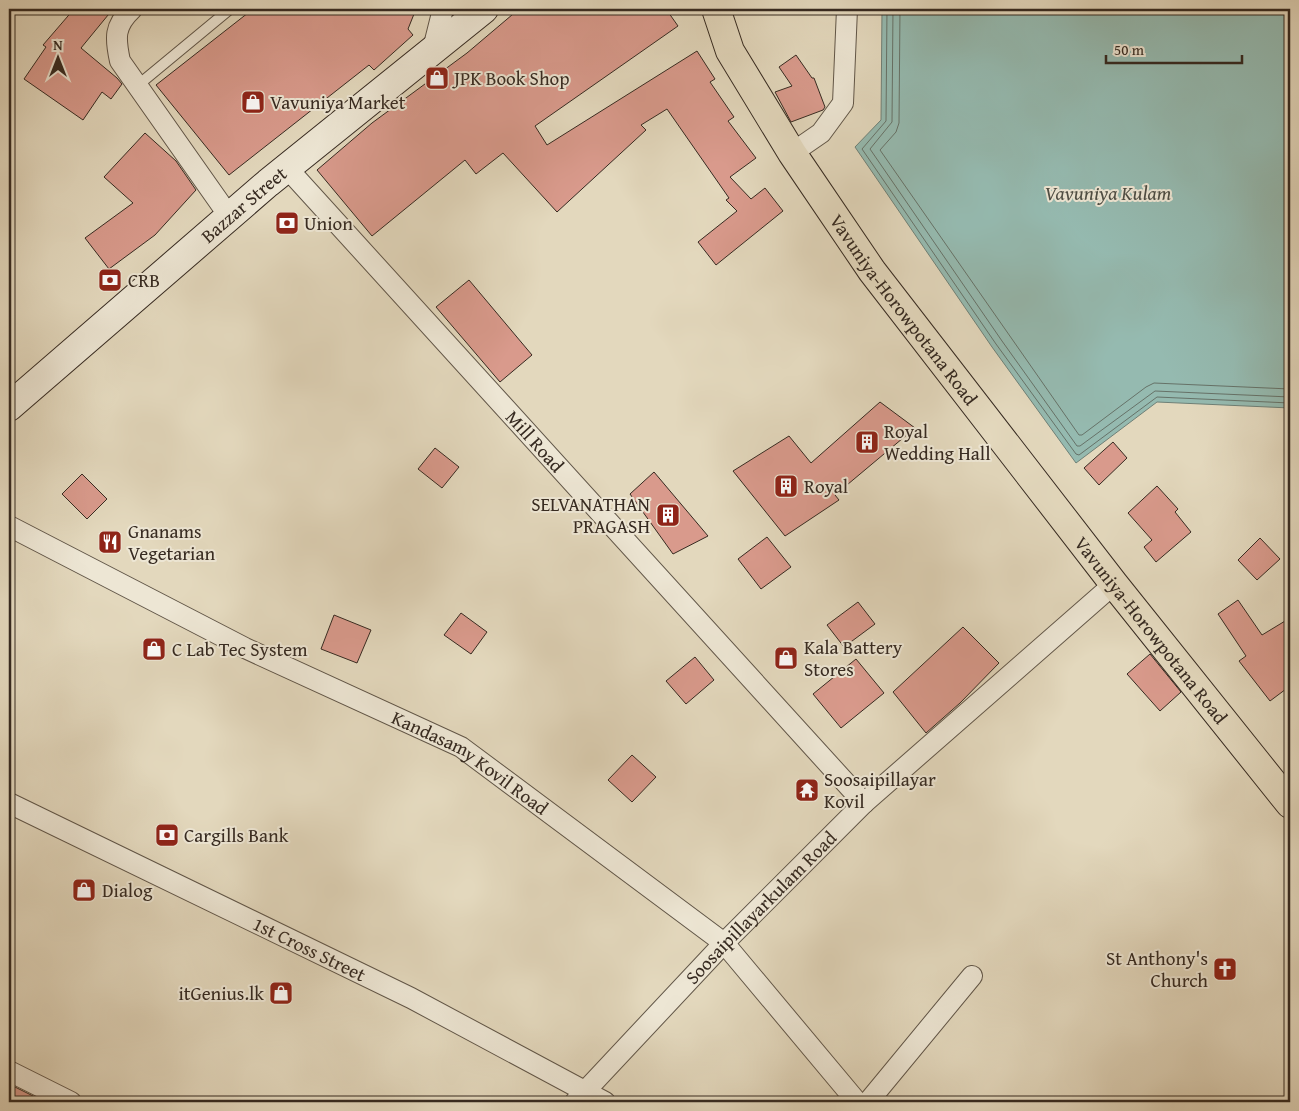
<svg xmlns="http://www.w3.org/2000/svg" width="1299" height="1111" font-family="'Gentium Book Plus',serif">
  <style>
    .water { fill: #95bab0; stroke: #6f8077 }
    .lines { fill: none; stroke-linecap: round; stroke-linejoin: round }
    .shore { stroke: #667268; stroke-width: 1 }
    .building { fill: #d99a8c; stroke: #362a21 }
    .lane-casing { stroke: #615648; stroke-width: 12 }
    .street-casing { stroke: #615648; stroke-width: 22 }
    .secondary-casing { stroke: #362a21; stroke-width: 30 }
    .highway-casing { stroke: #362a21; stroke-width: 30 }
    .lane { stroke: #ede6d4; stroke-width: 10 }
    .street { stroke: #ede6d4; stroke-width: 20 }
    .secondary { stroke: #ede6d4; stroke-width: 28 }
    .highway { stroke: #e3d8bd; stroke-width: 28 }
    .labels { text-anchor: middle; dominant-baseline: central; stroke-width: 4; stroke-linejoin: round; paint-order: stroke }
    .poi-label { font-size: 19px; fill: #362a21; stroke: #ede6d4; text-anchor: start }
    .street-label { font-size: 19px; fill: #362a21; stroke: #ede6d4 }
    .water-label { font-size: 20px; font-style: italic; fill: #4e4e45; stroke: #ede6d4 }
  </style>
  <rect width="100%" height="100%" fill="#e3d8bd"/>
  <filter id="stains"><feTurbulence type="fractalNoise" baseFrequency=".004" numOctaves="4"/><feColorMatrix values="0 0 0 0 .2 0 0 0 0 .09 0 0 0 0 .02 0 0 0 .5 -.17"/></filter>
  <radialGradient id="worn" r=".72"><stop offset=".6" stop-color="#630" stop-opacity="0"/><stop offset="1" stop-color="#630" stop-opacity=".3"/></radialGradient>
  <path class="water" d="M882,9h408v399l-133,-6 -81,61 -84,-116 -137,-200 26,-27z"/>
  <g class="lines">
    <path class="shore" d="M887,9l-1,112 -24,28 134,195 80,110 3,1 78,-58 133,6
      M893,9l-1,113 -22,27 132,192 75,105h3l75,-55 135,6
      M900,9l-1,114 -3,9 -16,18 199,285h3l64,-48 8,-4 136,6"/>
  </g>
  <path class="building" d="M74,9h39l-32,39 36,30 5,6 -11,15 -9,-7 -19,28 -59,-41 22,-32 -3,-2z
    M253,9h163l-8,20 5,6 -39,35 -5,-5 -140,110 -73,-90z
    M519,9h147l12,17 -143,100 12,19 150,-94 18,28 -5,3 24,35 -6,4 28,37 -26,19 21,22 14,-11 18,23 -67,54 -18,-23 39,-31 -11,-11 3,-2 -62,-89 -26,16 5,5 -89,82 -54,-59 -27,21 -11,-14 -93,76 -55,-66 55,-47 95,-70z
    M796,55l16,23h2l11,29 -2,3 -32,12 -16,-30 17,-6 -13,-19z
    M145,133l31,28 20,29 -41,45 -46,34 -24,-31 48,-35 -29,-26z
    M469,280l63,75 -32,27 -64,-75z
    M880,402l35,26 -80,67 4,5 -54,36 -52,-65 56,-35 22,27z
    M1113,442l14,16 -28,27 -15,-17z
    M435,448l24,19 -17,21 -24,-19z
    M654,472l54,64 -35,18 -43,-60z
    M82,474l25,25 -20,20 -25,-25z
    M1157,486l21,23 -3,3 16,20 -35,30 -12,-15 8,-7 -24,-27z
    M767,537l24,30 -30,22 -23,-30z
    M1260,538l20,21 -23,21 -19,-20z
    M1238,600l24,35 28,-17v68l-20,15 -31,-40 7,-5 -28,-42z
    M858,602l17,22 -31,23 -17,-22z
    M461,613l26,19 -16,22 -27,-19z
    M334,615l37,15 -14,33 -36,-14z
    M963,627l36,36 -39,40 -34,30 -33,-41z
    M1150,654l31,38 -21,19 -33,-37z
    M695,657l19,23 -28,24 -20,-23z
    M856,659l28,34 -43,35 -28,-34z
    M632,755l24,22 -24,25 -24,-22z
    M9,1084l36,18h-36z"/>
  <g class="lines">
    <g class="lane-casing">
      <path id="lane" d="M137,86l93,-77"/>
    </g>
    <g class="street-casing">
      <g id="street">
        <path d="M132,9c-18,17 -17,29 -12,52l109,155"/>
        <path d="M433,49l10,-40"/>
        <path d="M792,153l29,-20 22,-30 4,-94"/>
        <path id="s1" d="M287,168l577,635"/>
        <path id="s2" d="M9,526l236,122 216,99 263,196 133,159"/>
        <path id="s3" d="M9,803l402,195 194,104"/>
        <path d="M9,1071l62,31"/>
        <path id="s4" d="M575,1102l149,-159 140,-140 250,-219"/>
        <path d="M868,1102l104,-126"/>
      </g>
    </g>
    <g class="secondary-casing">
      <g id="secondary">
        <path id="s5" d="M9,407l259,-224 216,-174"/>
      </g>
    </g>
    <g class="highway-casing">
      <g id="highway">
        <path id="s6" d="M716,9l14,42 62,102 80,118 242,313 176,220"/>
      </g>
    </g>
    <use href="#lane" class="lane"/>
    <use href="#street" class="street"/>
    <use href="#secondary" class="secondary"/>
    <use href="#highway" class="highway"/>
  </g>
  <defs>
    <g id="shop-square" transform="scale(1.25)"><rect x="-9" y="-9" width="18" height="18" rx="4" fill="#8f2418" stroke="#ede6d4"/><path d="M-5-2.5h2.3a2.7 3.5 0 0 1 5.4 0H5L5.5 6h-11ZM-1.5-2.5h3a1.5 2.3 0 0 0-3 0Z" fill="#fff"/></g>
    <g id="bank-square" transform="scale(1.25)"><rect x="-9" y="-9" width="18" height="18" rx="4" fill="#8f2418" stroke="#ede6d4"/><path d="M-6-4H6V4H-6ZM0-2.3a2.3 2.3 0 1 0 0 4.6a2.3 2.3 0 1 0 0-4.6Z" fill="#fff"/></g>
    <g id="building-square" transform="scale(1.25)"><rect x="-9" y="-9" width="18" height="18" rx="4" fill="#8f2418" stroke="#ede6d4"/><path d="M-4-6H4V6H1V3H-1V6H-4ZM-2.5-4.3h1.7v1.8h-1.7ZM.8-4.3h1.7v1.8H.8ZM-2.5-1h1.7V.8h-1.7ZM.8-1h1.7V.8H.8Z" fill="#fff"/></g>
    <g id="restaurant-square" transform="scale(1.25)"><rect x="-9" y="-9" width="18" height="18" rx="4" fill="#8f2418" stroke="#ede6d4"/><path d="M-5-6h1v4h1v-4h1v4h1v-4h1v5L-1.5 .5V6h-2V.5L-5-1ZM5-6V6H3V1.5H1.5Q1.5-4 5-6Z" fill="#fff"/></g>
    <g id="temple-square" transform="scale(1.25)"><rect x="-9" y="-9" width="18" height="18" rx="4" fill="#8f2418" stroke="#ede6d4"/><path d="M0-6L5-2H3V0L6.5 2.5H4V6H1.5V3h-3V6H-4V2.5H-6.5L-3 0V-2H-5Z" fill="#fff"/></g>
    <g id="church-square" transform="scale(1.25)"><rect x="-9" y="-9" width="18" height="18" rx="4" fill="#8f2418" stroke="#ede6d4"/><path d="M-1.2-6h2.4v3.5h3.3v2.4h-3.3V6h-2.4V-.1h-3.3v-2.4h3.3Z" fill="#fff"/></g>
  </defs>
  <g fill-rule="evenodd">
    <use href="#shop-square" x="437" y="78"/>
    <use href="#shop-square" x="253" y="102"/>
    <use href="#bank-square" x="287" y="223"/>
    <use href="#bank-square" x="110" y="280"/>
    <use href="#building-square" x="867" y="442"/>
    <use href="#building-square" x="786" y="486"/>
    <use href="#building-square" x="668" y="515"/>
    <use href="#restaurant-square" x="110" y="542"/>
    <use href="#shop-square" x="154" y="649"/>
    <use href="#shop-square" x="786" y="658"/>
    <use href="#temple-square" x="807" y="790"/>
    <use href="#bank-square" x="167" y="835"/>
    <use href="#shop-square" x="84" y="890"/>
    <use href="#church-square" x="1225" y="969"/>
    <use href="#shop-square" x="281" y="993"/>
  </g>
  <g class="labels">
    <g class="poi-label">
      <text x="454" y="78">JPK Book Shop</text>
      <text x="270" y="102">Vavuniya Market</text>
      <text x="304" y="223">Union</text>
      <text x="128" y="280">CRB</text>
      <text x="884" y="431">Royal<tspan x="884" dy="22">Wedding Hall</tspan></text>
      <text x="804" y="486">Royal</text>
      <text x="650" y="504" text-anchor="end">SELVANATHAN<tspan x="650" dy="22">PRAGASH</tspan></text>
      <text x="128" y="531">Gnanams<tspan x="128" dy="22">Vegetarian</tspan></text>
      <text x="804" y="647">Kala Battery<tspan x="804" dy="22">Stores</tspan></text>
      <text x="172" y="649">C Lab Tec System</text>
      <text x="824" y="779">Soosaipillayar<tspan x="824" dy="22">Kovil</tspan></text>
      <text x="184" y="835">Cargills Bank</text>
      <text x="102" y="890">Dialog</text>
      <text x="1208" y="958" text-anchor="end">St Anthony's<tspan x="1208" dy="22">Church</tspan></text>
      <text x="264" y="993" text-anchor="end">itGenius.lk</text>
    </g>
    <g class="street-label">
      <text stroke="none"><textPath href="#s5" startOffset="310">Bazzar Street</textPath></text>
      <text stroke="none"><textPath href="#s6" startOffset="356">Vavuniya-Horowpotana Road</textPath></text>
      <text stroke="none"><textPath href="#s1" startOffset="369">Mill Road</textPath></text>
      <text stroke="none"><textPath href="#s6" startOffset="761">Vavuniya-Horowpotana Road</textPath></text>
      <text stroke="none"><textPath href="#s2" startOffset="519">Kandasamy Kovil Road</textPath></text>
      <text stroke="none"><textPath href="#s4" startOffset="269">Soosaipillayarkulam Road</textPath></text>
      <text stroke="none"><textPath href="#s3" startOffset="334">1st Cross Street</textPath></text>
    </g>
    <g class="water-label">
      <text x="1108" y="192">Vavuniya Kulam</text>
    </g>
  </g>
  <rect width="1299" height="1111" fill="none" stroke="#e3d8bd" stroke-width="30"/>
  <rect x="10" y="10" width="1279" height="1091" fill="none" stroke="#362a21" stroke-width="2.5"/>
  <rect x="15" y="15" width="1269" height="1081" fill="none" stroke="#362a21"/>
  <g transform="translate(58 58)" stroke="#ede6d4" stroke-width="4" paint-order="stroke">
  <path d="M0-4L9 19L0 12L-9 19Z" fill="#362a21"/>
  <text y="-8" font-size="14" font-weight="bold" text-anchor="middle" fill="#362a21">N</text>
  </g>
  <path d="M1106 55v8h136v-8" fill="none" stroke="#362a21" stroke-width="2.5"/>
  <text x="1114" y="55" font-size="15" fill="#362a21" stroke="#ede6d4" stroke-width="4" paint-order="stroke">50 m</text>
  <rect width="100%" height="100%" filter="url(#stains)"/>
  <rect width="100%" height="100%" fill="url(#worn)"/>
</svg>
